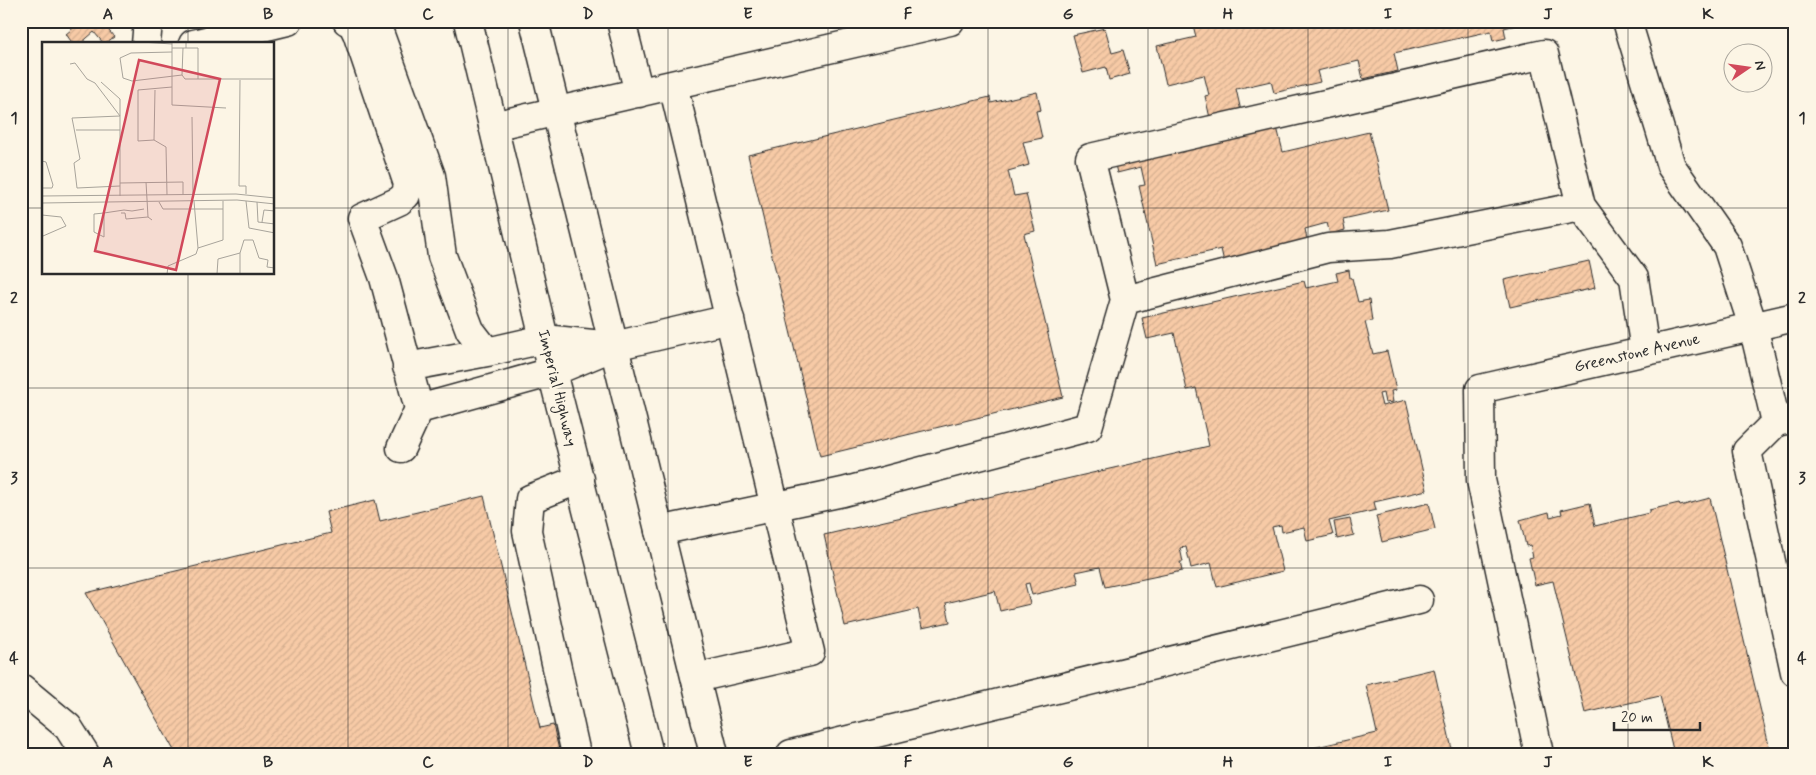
<svg xmlns="http://www.w3.org/2000/svg" width="1816" height="775" font-family="Mynerve,sans-serif">
  <style>
    .building { fill: url(#building-hatch); stroke: #2b2b2b }
    .lines { fill: none; stroke-linecap: round; stroke-linejoin: round }
    .minor-casing { stroke: #2b2b2b; stroke-width: 31 }
    .major-casing { stroke: #2b2b2b; stroke-width: 31 }
    .minor { stroke: #fcf5e5; stroke-width: 28 }
    .major { stroke: #fcf5e5; stroke-width: 28 }
    .grid { fill: none; stroke: #2b2b2b; stroke-width: 1; stroke-opacity: 0.55 }
    .labels { text-anchor: middle; dominant-baseline: central; stroke-width: 5; stroke-linejoin: round; paint-order: stroke }
    .street-label { font-size: 16px; fill: #2b2b2b; stroke: #fcf5e5 }
    .inset-road { fill: none; stroke: #a8a49b; stroke-width: 1 }
    .view { fill: #d1495b; fill-opacity: 0.15; stroke: #d1495b; stroke-width: 2.5 }
    .inset-edge { fill: none; stroke: #2b2b2b; stroke-width: 2.5 }
    .neatline { fill: none; stroke: #2b2b2b; stroke-width: 2 }
    .grid-label { font-size: 16px; text-anchor: middle; font-weight: bold; fill: #2b2b2b }
  </style>
  <defs>
    <pattern id="building-hatch" width="6" height="6" patternUnits="userSpaceOnUse" patternTransform="scale(1.25)"><rect width="6" height="6" fill="#f7caa6"/><path d="M-1 1l2-2M0 6l6-6M5 7l2-2" fill="none" stroke="#d4ae8f"/></pattern>
  </defs>
  <rect width="100%" height="100%" fill="#fcf5e5"/>
  <filter id="ink" filterUnits="userSpaceOnUse"><feTurbulence type="fractalNoise" baseFrequency=".02" numOctaves="2"/><feDisplacementMap in="SourceGraphic" scale="10" xChannelSelector="R" yChannelSelector="G"/><feConvolveMatrix kernelMatrix="1 2 1 2 8 2 1 2 1" color-interpolation-filters="sRGB"/></filter>
  <g filter="url(#ink)">
    <path class="building" d="M82,21h19l13,16 -10,7 -10,-12 -14,12h-7l-7,-10z
      M1192,21h341l-29,7 2,10 -13,3 -2,-10 -97,22 4,18 -35,8 -4,-18 -42,10 3,11 -46,11 -3,-12 -35,8 5,22 -31,7 -5,-22 4,-1 -5,-20 -38,9 -9,-38 39,-9z
      M1105,28l7,25 11,-3 7,24 -21,6 -3,-13 -23,6 -10,-38z
      M1037,92l4,18 -5,1 6,27 -19,4 6,23 -21,6 6,25 12,-2 9,37 -11,3 39,163 -243,59 -72,-301 242,-58 1,6z
      M1276,123l7,29 86,-20 19,78 -45,10 2,10 -15,4 -3,-11 -22,6 3,14 -84,19 -3,-13 -64,15 -18,-78 6,-1 -4,-18 -24,6 -3,-12z
      M1589,261l6,27 -85,19 -6,-27z
      M1349,270l1,8h2l6,24 11,-2 3,21 -7,1 8,32 14,-3 9,39 -5,1 2,11 -8,1 -2,-10 -4,1 3,12 24,-6 21,90 -53,12 2,8 -47,11 4,14 -26,6 -3,-14 -22,5 -1,-7 -9,2 11,44 -66,16 -6,-24 -20,5 -5,-21 -6,1 3,14h-3l2,9 -77,16 -5,-20 -24,5 3,12 -47,11 -3,-12 -4,1 5,20 -30,7 -5,-20 -49,12 4,19 -28,6 -4,-19 -73,17 -21,-91 385,-89 -13,-58 -9,2 -13,-57 -27,6 -5,-21 162,-37 2,7 32,-7 -2,-8z
      M484,496l56,232 13,-3 7,29h-384l-90,-161 245,-60 -5,-21 49,-12 5,21z
      M1710,498l61,256h-97l-14,-58 -75,17 -32,-132 -18,4 -6,-27 4,-1 -3,-12 -4,1 -6,-26 29,-8 1,5 12,-3 -1,-4 29,-7 5,23 54,-13v-3l30,-7 1,3z
      M1429,503l6,26 -53,13 -6,-26z
      M1350,519l4,16 -17,4 -3,-17z
      M1434,669l19,85h-166l90,-21 -11,-48z"/>
    <g class="lines">
      <g class="minor-casing">
        <path id="minor" d="M347,21l5,2 5,10 51,151 -2,11 -7,6 -37,17 22,60 35,131 -18,39
          M375,21l56,155 11,80 28,74 17,22
          M621,21l18,72
          M1627,21l44,145 56,80 26,80 23,96
          M146,44l2,-23
          M193,44l95,-23
          M673,85l137,567 -114,26
          M493,126l457,-105
          M1581,206l-191,38 -62,4 -203,52 -35,-142 454,-104 37,152 53,72 11,73
          M407,367l80,-15 57,-13 68,7
          M419,409l133,-37 62,-26 116,-27
          M1795,418l-19,4 -29,29 48,221
          M659,531l184,-39 245,-65 37,-127
          M21,688l47,39 17,27
          M576,754l-49,-223 3,-32 50,-20
          M791,754l628,-154
          M1539,754l-58,-274 -1,-91 315,-72"/>
      </g>
      <g class="major-casing">
        <path id="major" d="M468,21l84,351 97,382
          M534,21l180,733"/>
      </g>
      <use href="#minor" class="minor"/>
      <use href="#major" class="major"/>
    </g>
  </g>
  <path class="grid" d="M188,21v23M348,21v733M508,21v733M668,21v733M828,21v733M988,21v733M1148,21v733M1308,21v733M1468,21v733M1628,21v733M21,208h23M274,208h1521M188,274v480M21,388h1774M21,568h1774"/>
  <g class="labels">
    <g class="street-label">
      <text transform="translate(1637 353) rotate(-13)">Greenstone Avenue</text>
      <text transform="translate(557 388) rotate(76)">Imperial Highway</text>
    </g>
  </g>
  <g transform="translate(42 42)">
    <rect width="232" height="232" fill="#fcf5e5"/>
    <path class="inset-road" d="M99,0l31,2M130,0v63l54,3M130,6h14v-6M144,6h12v31M130,10l-41,1 -11,5 3,20 9,3 50,-6 3,4h90M28,22l5,-1 12,16 8,4 25,33M140,33l1,-27M198,38l-1,106h7v8M59,40l19,17v97M113,48l-1,50 -16,1v-51l34,-3M150,75l1,77M34,88h44M112,98l12,7 1,48M0,119l4,1 7,23 -1,3h-10M104,140l2,35M78,141l63,-1v13M78,144l-43,2 -3,-25 6,-4 -8,-41 48,-2M0,154l194,-2 39,4M152,159l4,47 25,-8v-39M204,159l3,27 26,5M117,160l4,7h60M215,160l1,20 17,2M0,161l195,-3 38,4M62,171v24l-10,-5v-18l10,-1 20,-3 8,1 12,-2M79,171h4l1,6 22,-2 4,3M0,173l19,2 5,9 -23,10M0,175v57M220,180l2,-12 11,1M125,232l1,-8 28,-12 2,-6M175,232l1,-15 22,-6 4,-13h9l6,18 9,2 -1,7 8,1M198,232v-21"/>
    <path class="view" d="M97,18l81,19 -44,191 -81,-19z"/>
    <rect width="232" height="232" class="inset-edge"/>
  </g>
  <rect width="1816" height="775" fill="none" stroke="#fcf5e5" stroke-width="55"/>
  <g transform="translate(1748 68) rotate(77)"><circle r="24" fill="#fcf5e5" stroke="#a8a49b"/>
  <path d="M0-4L9 19L0 12L-9 19Z" fill="#d1495b"/>
  <text y="-8" font-size="14" font-weight="bold" text-anchor="middle" fill="#2b2b2b">N</text>
  </g>
  <path d="M1614 722v8h86v-8" fill="none" stroke="#2b2b2b" stroke-width="2.5"/>
  <text x="1621" y="722" font-size="15" fill="#2b2b2b" stroke="#fcf5e5" stroke-width="4" paint-order="stroke">20 m</text>
  <rect x="28" y="28" width="1760" height="720" class="neatline"/>
  <g class="grid-label">
    <text x="108" y="19">A</text>
    <text x="268" y="19">B</text>
    <text x="428" y="19">C</text>
    <text x="588" y="19">D</text>
    <text x="748" y="19">E</text>
    <text x="908" y="19">F</text>
    <text x="1068" y="19">G</text>
    <text x="1228" y="19">H</text>
    <text x="1388" y="19">I</text>
    <text x="1548" y="19">J</text>
    <text x="1708" y="19">K</text>
    <text x="14" y="123">1</text>
    <text x="1802" y="123">1</text>
    <text x="14" y="303">2</text>
    <text x="1802" y="303">2</text>
    <text x="14" y="483">3</text>
    <text x="1802" y="483">3</text>
    <text x="14" y="663">4</text>
    <text x="1802" y="663">4</text>
    <text x="108" y="767">A</text>
    <text x="268" y="767">B</text>
    <text x="428" y="767">C</text>
    <text x="588" y="767">D</text>
    <text x="748" y="767">E</text>
    <text x="908" y="767">F</text>
    <text x="1068" y="767">G</text>
    <text x="1228" y="767">H</text>
    <text x="1388" y="767">I</text>
    <text x="1548" y="767">J</text>
    <text x="1708" y="767">K</text>
  </g>
</svg>
